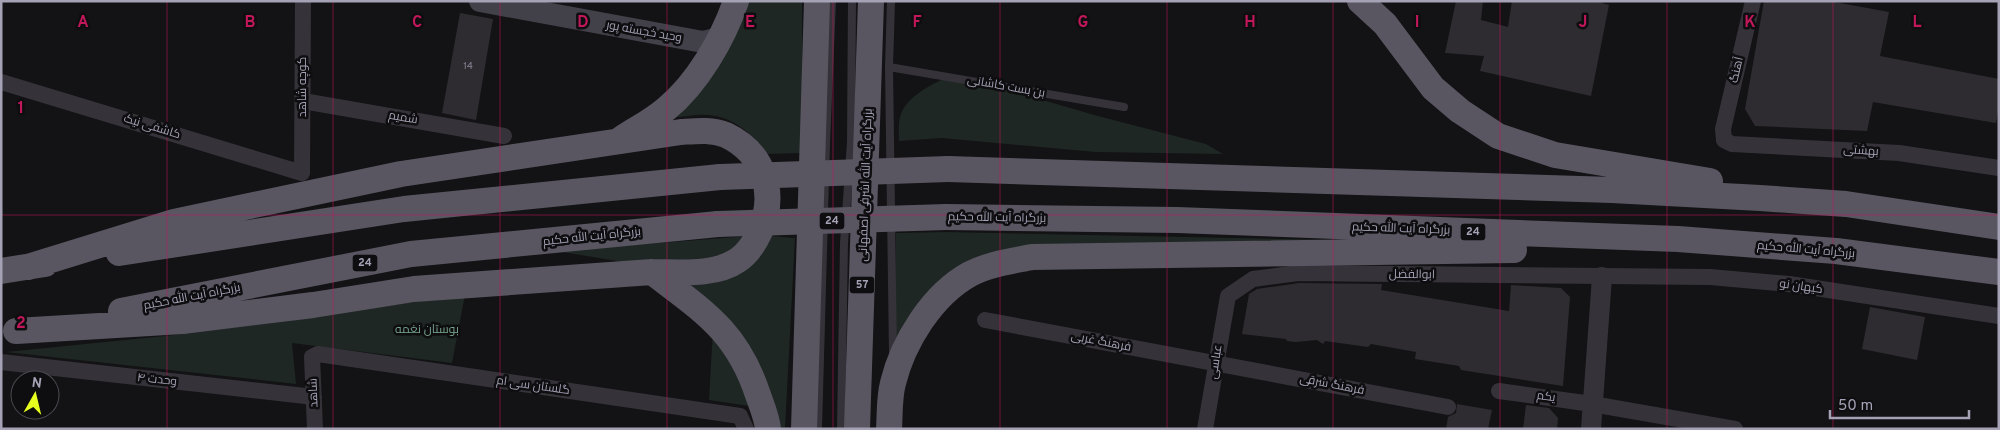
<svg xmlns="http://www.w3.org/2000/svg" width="2000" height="430" font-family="Overpass,Cairo,sans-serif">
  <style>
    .green { fill: #1e2723 }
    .building { fill: #2e2c31 }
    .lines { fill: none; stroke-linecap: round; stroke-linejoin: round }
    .service { stroke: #353339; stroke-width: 8 }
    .minor { stroke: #353339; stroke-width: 16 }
    .tertiary { stroke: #353339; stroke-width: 20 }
    .secondary { stroke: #42414a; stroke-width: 22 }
    .trunk { stroke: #595662; stroke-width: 26 }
    .trunk-bridge { stroke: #595662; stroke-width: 26 }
    .grid { fill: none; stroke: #c2185b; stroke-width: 1; stroke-opacity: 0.55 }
    .labels { text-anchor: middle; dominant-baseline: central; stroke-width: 5; stroke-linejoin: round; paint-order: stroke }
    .number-label { font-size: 10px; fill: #878495 }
    .shield { fill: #0e0d0f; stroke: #787584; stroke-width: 1 }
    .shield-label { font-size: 11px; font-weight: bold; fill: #a5a2b6 }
    .street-label { font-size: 12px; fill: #a5a2b6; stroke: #0e0d0f }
    .park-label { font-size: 12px; fill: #77a38d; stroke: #0e0d0f }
    .grid-label { font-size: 16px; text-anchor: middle; font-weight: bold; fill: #c2185b; stroke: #0e0d0f; stroke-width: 5; stroke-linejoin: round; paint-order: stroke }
  </style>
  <rect width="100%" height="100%" fill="#131214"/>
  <path class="green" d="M742,1h60v152l-35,1c-17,-24 -40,-42 -71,-39 -10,1 -18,3 -27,2z
    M943,79l31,1 124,36 108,28 17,10 -128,-2 -153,-14 -43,3c0,-7 -1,-17 1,-24 5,-19 27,-30 43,-38z
    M946,232l385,8 -316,13 -119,92v-112z
    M749,236l-27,22 -60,6 -45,-3 -61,-10z
    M771,236l24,2 -10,191h-4l-6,-15 -100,-135z
    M465,295l-13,68 -160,-20 4,41 -290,-32 188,-19z
    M713,328l43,79 -47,-7z"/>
  <path class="building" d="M1456,1h27l-2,19 27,7 4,-26h90v2l7,2 -18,91 -111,-25 4,-15 -39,-3z
    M1764,1h65l60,11 -9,44 119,23v28l-3,16 -123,-21 -6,29 -112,-5 -10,-17z
    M460,13l33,6 -17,101 -34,-7z
    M1299,283l83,1 -1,6 128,21 2,-26 50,3 9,9 -7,89 -102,-16 -2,-4 -44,-7 1,-7 -45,-8 -3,3 -43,-6 -2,3 -6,-4 -22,2 -8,-1 -1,-2 -44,-5 7,-40 8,-5z
    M1870,307l55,10 -8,43 -55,-11z
    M1457,404l35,6 -4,19h-42l2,-12 8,-4z
    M1526,405l23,3 9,10 -1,11h-34z"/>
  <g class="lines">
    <path class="service" d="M891,1l-2,66 4,287
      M889,67l235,40
      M818,429l8,-286 6,-142
      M841,429l3,-186 7,-101 1,-141"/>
    <path class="minor" d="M1753,1l-30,128 1,11 8,4 167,9 100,15
      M1,82l301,91 1,-172
      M303,101l201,35
      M985,320l463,87
      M1,362l313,35
      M1499,391l93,13 143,25
      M315,429l-3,-72 6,-3 422,62 6,13
      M1205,429l23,-133 25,-17 45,-6 412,4 79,7 210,32"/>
    <path class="tertiary" d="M1591,429l11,-152"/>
    <path class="secondary" d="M480,1l223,41 17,-4"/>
    <path class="trunk" d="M1360,1l25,23 48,64 27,23 38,25 57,19 155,26
      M621,139c15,-10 31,-18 45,-30 31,-25 57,-70 70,-108
      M948,169l664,21 148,8 86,6 153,23
      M946,217l231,3 501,19 158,12 163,21
      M119,253l285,-44 316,-32
      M1,271l44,-7
      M652,272c51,39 85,59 106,123 4,11 9,23 10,34
      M121,311l290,-57 307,-30
      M16,331l167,-10 130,-16 101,-16 238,-17c27,0 63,4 86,-12 11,-7 17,-18 22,-29 17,-38 4,-78 -34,-96 -15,-6 -30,-4 -45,-3l-280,42 -227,48 -146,45
      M804,429l13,-428
      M857,429l14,-428
      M889,429c1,-15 0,-31 4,-46 10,-41 39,-88 77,-109 19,-10 42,-13 62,-17l482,-7"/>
    <path class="trunk-bridge" d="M720,177l228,-8
      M718,224l228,-7"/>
  </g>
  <path class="grid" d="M167,1v428M333,1v428M500,1v428M667,1v428M833,1v428M1000,1v428M1167,1v428M1333,1v428M1500,1v428M1667,1v428M1833,1v428M1,215h1998"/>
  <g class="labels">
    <g class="number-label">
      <text x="468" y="66">14</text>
    </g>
    <g class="shield">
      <rect x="819.5" y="212.5" width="25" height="17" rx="4"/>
      <rect x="1460.5" y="223.5" width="25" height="17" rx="4"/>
      <rect x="352.5" y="254.5" width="25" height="17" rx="4"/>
      <rect x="849.5" y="276.5" width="25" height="17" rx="4"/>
    </g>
    <g class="shield-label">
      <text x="832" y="221">24</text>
      <text x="1473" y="232">24</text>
      <text x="365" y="263">24</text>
      <text x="862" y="285">57</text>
    </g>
    <g class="street-label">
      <text transform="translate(644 32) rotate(10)">وحید خجسته پور</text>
      <text transform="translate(1737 70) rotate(-77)">آهنگ</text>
      <text transform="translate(303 87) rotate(-90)">کوچه شاهد</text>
      <text transform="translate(1006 87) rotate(10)">بن بست کاشانی</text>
      <text transform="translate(403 118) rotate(10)">شمیم</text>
      <text transform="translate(152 127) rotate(17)">کاشفی نیک</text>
      <text transform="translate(1861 151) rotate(4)">بهشتی</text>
      <text transform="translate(866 185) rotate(-88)">بزرگراه آیت الله اشرفی اصفهانی</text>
      <text transform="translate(997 218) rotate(1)">بزرگراه آیت الله حکیم</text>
      <text transform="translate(1401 229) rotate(2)">بزرگراه آیت الله حکیم</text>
      <text transform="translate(592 237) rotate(-6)">بزرگراه آیت الله حکیم</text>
      <text transform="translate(1806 250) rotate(5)">بزرگراه آیت الله حکیم</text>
      <text transform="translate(1412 275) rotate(1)">ابوالفضل</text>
      <text transform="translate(1801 287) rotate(8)">کیهان نو</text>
      <text transform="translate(192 297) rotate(-11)">بزرگراه آیت الله حکیم</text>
      <text transform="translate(1101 342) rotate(11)">فرهنگ غربی</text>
      <text transform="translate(1216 362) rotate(-81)">عباسی</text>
      <text transform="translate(157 380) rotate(6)">وحدت ۴</text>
      <text transform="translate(1332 385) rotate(11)">فرهنگ شرقی</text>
      <text transform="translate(533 386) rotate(8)">گلستان سی ام</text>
      <text transform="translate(314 393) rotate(-92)">شاهد</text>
      <text transform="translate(1546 397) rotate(8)">یکم</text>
    </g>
    <g class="park-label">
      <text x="427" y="330">بوستان نغمه</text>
    </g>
  </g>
  <g class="grid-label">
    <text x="83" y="27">A</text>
    <text x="250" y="27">B</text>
    <text x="417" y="27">C</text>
    <text x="583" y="27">D</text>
    <text x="750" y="27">E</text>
    <text x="917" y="27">F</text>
    <text x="1083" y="27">G</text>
    <text x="1250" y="27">H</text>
    <text x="1417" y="27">I</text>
    <text x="1583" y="27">J</text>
    <text x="1750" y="27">K</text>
    <text x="1917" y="27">L</text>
    <text x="21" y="113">1</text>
    <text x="21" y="328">2</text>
  </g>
  <rect width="2000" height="430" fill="none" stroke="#a5a2b6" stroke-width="5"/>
  <g transform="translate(35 395) rotate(8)"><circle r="24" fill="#0e0d0f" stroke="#4a4952"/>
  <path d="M0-4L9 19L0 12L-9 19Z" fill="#e7ff1f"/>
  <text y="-8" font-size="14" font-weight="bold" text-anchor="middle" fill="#a5a2b6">N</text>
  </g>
  <path d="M1830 410v8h139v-8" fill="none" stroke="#a5a2b6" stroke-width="2.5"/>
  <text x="1838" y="410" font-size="15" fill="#a5a2b6" stroke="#0e0d0f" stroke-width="4" paint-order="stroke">50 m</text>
</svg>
